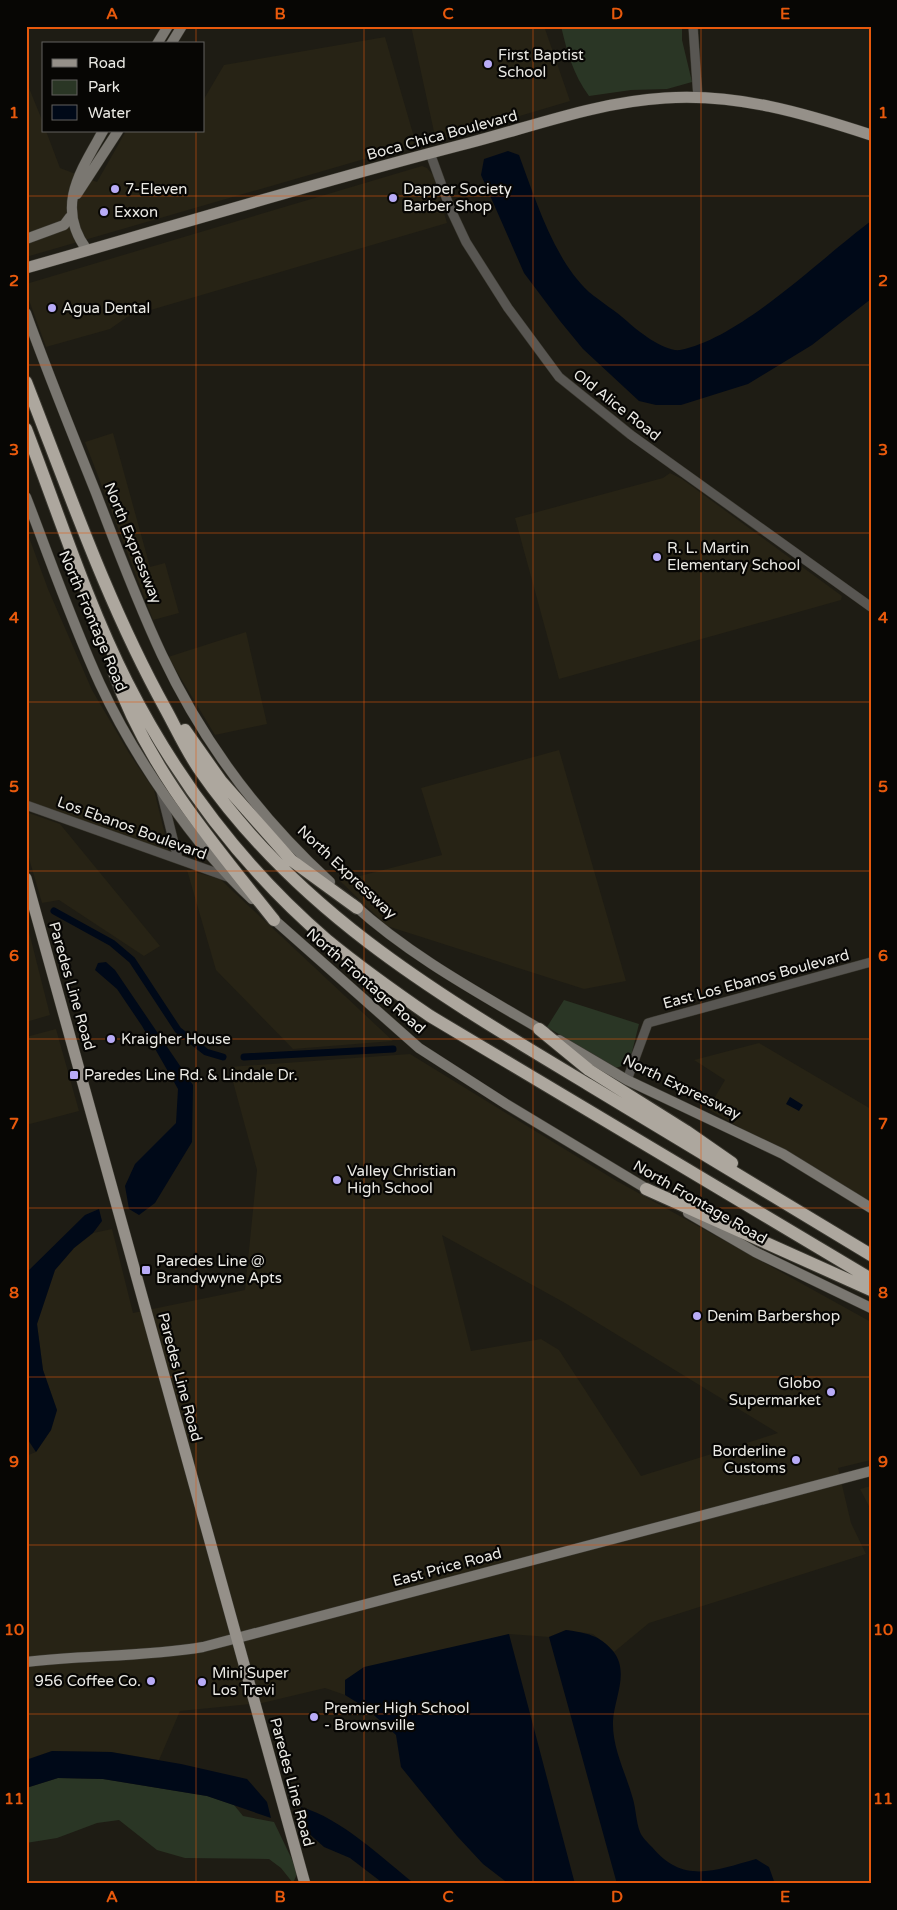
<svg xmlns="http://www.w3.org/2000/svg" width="897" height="1910" font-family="'Varela Round',sans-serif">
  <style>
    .built { fill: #272315; fill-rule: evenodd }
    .green { fill: #2a3625 }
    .water { fill: #000918 }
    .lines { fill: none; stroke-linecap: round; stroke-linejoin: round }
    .canal { stroke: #000918; stroke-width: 7 }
    .tertiary-casing { stroke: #3b3931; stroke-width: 10 }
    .secondary-casing { stroke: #3b3931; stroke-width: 11 }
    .primary-casing { stroke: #3b3931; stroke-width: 12 }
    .motorway-casing { stroke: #3b3931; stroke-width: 14 }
    .tertiary { stroke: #585652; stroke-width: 9 }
    .secondary { stroke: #7a7771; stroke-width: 10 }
    .primary { stroke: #959089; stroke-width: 11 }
    .motorway { stroke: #ada79e; stroke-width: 12 }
    .grid { fill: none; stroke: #e8590c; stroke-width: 1; stroke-opacity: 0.55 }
    .poi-dot { fill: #b8abf7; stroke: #070604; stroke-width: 2 }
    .labels { text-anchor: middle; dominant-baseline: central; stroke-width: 4.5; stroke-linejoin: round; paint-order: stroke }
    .poi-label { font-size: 15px; fill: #ebeae5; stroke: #070604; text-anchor: start }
    .street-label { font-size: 15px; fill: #ebeae5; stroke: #070604 }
    .neatline { fill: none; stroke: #e8590c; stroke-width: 2 }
    .grid-label { font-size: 16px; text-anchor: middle; font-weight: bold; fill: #e8590c }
  </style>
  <rect width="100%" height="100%" fill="#1e1c14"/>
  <path class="built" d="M411,26h133l26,75 -134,40z
    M385,37l31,107 -390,113v-168l3,-1 15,37v6h2l14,37 37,14 29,-51h78v-32l20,-34z
    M422,166l5,2 6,7 14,48 -320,94 -17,12 -64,18 -20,-55v-8z
    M113,433l37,134 15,-4 14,50 -26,7 -68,-178z
    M670,473l12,6 160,117 -1,4 -282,79 -44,-161 148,-40z
    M26,529l22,60 44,101 37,63 25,37 15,61 -143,-50z
    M246,632l21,92 -52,11 -47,-78z
    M559,750l67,231 -42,8 -197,-63 -47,-45 102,-26 -21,-67z
    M26,812l34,12 100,122 -16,10 -85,-56 -17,3 -16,-55z
    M187,870l33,9 173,162 -100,8 -77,-79z
    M26,920l24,95 -24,7z
    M56,1029l23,82 -53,14v-88z
    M759,1043l112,66v95l-163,-95 17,-29 -31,-20z
    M410,1054l205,126 256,142v138l-33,8 13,55 15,31 -217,69 -35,29 -21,-18 -27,-4 -17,7 -40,-3 -164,46v15l-20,-7 -63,15 -82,8 -21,49 -48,-8 -59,-1 -26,9v-304l10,-4 15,-22 6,-20 -14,-40 -6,-46 18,-54 19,-22 19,-15 19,-4 21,84 112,-23 12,-120 -28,-103zM442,1235l123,68 213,130 -137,43 -82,-126 -18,-11 -70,12z
    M871,1486v24l-11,-21z"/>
  <path class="green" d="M561,26h121v14l10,42 -25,7 -36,1 -42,6c-16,-22 -22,-44 -28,-70z
    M564,1000l75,24 -10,40 -14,4 -68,-41z
    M58,1778l45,1 104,17 27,9 9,11 31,6 24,50 -5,11 -12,-15 -12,-9 -84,-1 -28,-8 -38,-30 -22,3 -40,15 -31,5v-55z"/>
  <path class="water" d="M508,151l11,4c16,43 35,105 70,137 12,10 27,19 39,30 11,10 37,30 52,28 61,-12 140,-91 191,-129v78l-59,46 -64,39 -67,21h-25l-17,-4 -56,-52 -23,-28 -36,-48 -43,-98 3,-16z
    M106,962l9,8 78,115 -1,57 -37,61 -16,12 -10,-6 -4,-23 10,-22 41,-41 2,-34 -36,-63 -25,-37 -22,-19 3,-7z
    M790,1097l13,8 -4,6 -13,-7z
    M99,1209l3,12 -9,12 -19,15 -19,22 -18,54 6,46 14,40 -6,20 -15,22 -10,-15v-164l59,-58z
    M566,1630c20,3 34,5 47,21 17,21 1,48 0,70 -1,28 13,52 20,78 3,10 3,23 7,33 2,5 8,11 12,15 31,38 64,23 104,12l13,8 6,17h-158l-68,-247z
    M509,1634l66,250h-66l-26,-20 -26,-28 -56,-69 -5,-32 -30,-27 -21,-13v-15l19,-13z
    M52,1751l59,1 70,12 66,15 20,23 4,16 -64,-22 -104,-17 -45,-1 -32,10v-28z
    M301,1807c40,11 82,52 114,77h-31l-34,-26 -26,-11 -19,-17z"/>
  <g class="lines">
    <path class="canal" d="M54,911l58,32 20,17 46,70 28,22 17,5
      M244,1057l149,-8"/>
    <g class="tertiary-casing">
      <path id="tertiary" d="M693,26l5,72
        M430,153l20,55 16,34 42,66 51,69 72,58 240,172
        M161,791l17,68
        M26,805l202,72
        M627,1080l21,-57 223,-61"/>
    </g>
    <g class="secondary-casing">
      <path id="secondary" d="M157,44l11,-18
        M171,44l11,-18
        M77,194l41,-63
        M26,239l38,-14 6,-8
        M87,250c-32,-43 -7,-78 16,-119
        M26,313c22,61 46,120 70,180 21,55 41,109 66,162 40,85 98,163 168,227
        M26,497c24,62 46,126 74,187 33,71 94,162 152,215
        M353,904c57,52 126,89 192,128
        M270,916l149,132 87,56 146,88
        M559,1040l68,40 156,74 88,54
        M688,1213l67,39 116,56
        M26,1662c60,-7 117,-5 177,-15l668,-176"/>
    </g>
    <g class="primary-casing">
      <path id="primary" d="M26,268c148,-42 295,-87 443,-125 65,-17 129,-41 196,-45 71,-5 139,15 206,37
        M26,878l279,1006"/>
    </g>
    <g class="motorway-casing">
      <path id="motorway" d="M26,382c43,110 82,223 139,326 11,20 21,42 34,61 101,146 242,227 390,316 94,57 188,113 282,170
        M26,429c32,83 61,174 101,253 49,97 117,187 200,258 33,27 68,52 103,76l441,263
        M114,672c33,95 98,170 160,248
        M185,730l36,51 70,79 66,48
        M539,1029l50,41 97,61 46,32
        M646,1189l225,101"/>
    </g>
    <use href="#tertiary" class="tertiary"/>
    <use href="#secondary" class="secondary"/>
    <use href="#primary" class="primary"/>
    <use href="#motorway" class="motorway"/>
  </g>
  <path class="grid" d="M196,26v18M364,26v1858M533,26v1858M701,26v1858M196,131v1753M26,196h845M26,365h845M26,533h845M26,702h845M26,871h845M26,1039h845M26,1208h845M26,1377h845M26,1545h845M26,1714h845"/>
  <g class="poi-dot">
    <circle cx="488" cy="64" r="5"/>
    <circle cx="115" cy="189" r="5"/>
    <circle cx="393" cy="198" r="5"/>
    <circle cx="104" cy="212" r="5"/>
    <circle cx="52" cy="308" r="5"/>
    <circle cx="657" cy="557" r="5"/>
    <circle cx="111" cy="1039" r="5"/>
    <rect x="69" y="1070" width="10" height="10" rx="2.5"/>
    <circle cx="337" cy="1180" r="5"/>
    <rect x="141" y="1265" width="10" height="10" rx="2.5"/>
    <circle cx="697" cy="1316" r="5"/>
    <circle cx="831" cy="1392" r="5"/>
    <circle cx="796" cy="1460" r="5"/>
    <circle cx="151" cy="1681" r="5"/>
    <circle cx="202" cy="1682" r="5"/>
    <circle cx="314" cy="1717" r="5"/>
  </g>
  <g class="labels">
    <g class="poi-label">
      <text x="498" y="55">First Baptist<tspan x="498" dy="17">School</tspan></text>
      <text x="125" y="189">7-Eleven</text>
      <text x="403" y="189">Dapper Society<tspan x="403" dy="17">Barber Shop</tspan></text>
      <text x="114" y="212">Exxon</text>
      <text x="62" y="308">Agua Dental</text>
      <text x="667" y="548">R. L. Martin<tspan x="667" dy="17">Elementary School</tspan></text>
      <text x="121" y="1039">Kraigher House</text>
      <text x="84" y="1075">Paredes Line Rd. &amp; Lindale Dr.</text>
      <text x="347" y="1171">Valley Christian<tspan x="347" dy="17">High School</tspan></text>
      <text x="156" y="1261">Paredes Line @<tspan x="156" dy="17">Brandywyne Apts</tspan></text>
      <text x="707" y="1316">Denim Barbershop</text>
      <text x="821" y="1383" text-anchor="end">Globo<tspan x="821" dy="17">Supermarket</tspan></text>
      <text x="786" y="1451" text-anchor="end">Borderline<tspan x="786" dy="17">Customs</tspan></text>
      <text x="212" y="1673">Mini Super<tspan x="212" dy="17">Los Trevi</tspan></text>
      <text x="141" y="1681" text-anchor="end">956 Coffee Co.</text>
      <text x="324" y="1708">Premier High School<tspan x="324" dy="17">- Brownsville</tspan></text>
    </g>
    <g class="street-label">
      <text transform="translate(442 135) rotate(-15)">Boca Chica Boulevard</text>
      <text transform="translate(617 405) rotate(38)">Old Alice Road</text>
      <text transform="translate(133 543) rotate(68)">North Expressway</text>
      <text transform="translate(93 621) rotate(67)">North Frontage Road</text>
      <text transform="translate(132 828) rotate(20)">Los Ebanos Boulevard</text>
      <text transform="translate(347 872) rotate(43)">North Expressway</text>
      <text transform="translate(756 979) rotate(-15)">East Los Ebanos Boulevard</text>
      <text transform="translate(366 981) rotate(41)">North Frontage Road</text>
      <text transform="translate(72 986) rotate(74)">Paredes Line Road</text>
      <text transform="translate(682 1087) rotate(26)">North Expressway</text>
      <text transform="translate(700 1202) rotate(30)">North Frontage Road</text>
      <text transform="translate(180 1377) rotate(75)">Paredes Line Road</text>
      <text transform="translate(447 1567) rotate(-15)">East Price Road</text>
      <text transform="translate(292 1782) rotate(75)">Paredes Line Road</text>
    </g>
  </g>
  <rect width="897" height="1910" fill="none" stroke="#070604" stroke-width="55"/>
  <rect x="42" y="42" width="162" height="90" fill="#070604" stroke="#62615e"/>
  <rect x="52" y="59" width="25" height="8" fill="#959089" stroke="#62615e"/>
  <text x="88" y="68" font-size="15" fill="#ebeae5">Road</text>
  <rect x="52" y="80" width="25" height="15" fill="#2a3625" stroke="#62615e"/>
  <text x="88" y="92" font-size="15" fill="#ebeae5">Park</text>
  <rect x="52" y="105" width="25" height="15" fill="#000918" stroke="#62615e"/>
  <text x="88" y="118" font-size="15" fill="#ebeae5">Water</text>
  <rect x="28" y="28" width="842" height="1854" class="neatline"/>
  <g class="grid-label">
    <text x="112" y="19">A</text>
    <text x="280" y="19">B</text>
    <text x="448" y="19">C</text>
    <text x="617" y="19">D</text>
    <text x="785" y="19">E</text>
    <text x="14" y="118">1</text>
    <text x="883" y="118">1</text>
    <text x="14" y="286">2</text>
    <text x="883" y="286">2</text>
    <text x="14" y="455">3</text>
    <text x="883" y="455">3</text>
    <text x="14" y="623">4</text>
    <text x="883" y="623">4</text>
    <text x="14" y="792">5</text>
    <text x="883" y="792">5</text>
    <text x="14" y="961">6</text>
    <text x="883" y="961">6</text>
    <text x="14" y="1129">7</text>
    <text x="883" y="1129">7</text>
    <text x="14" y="1298">8</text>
    <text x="883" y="1298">8</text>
    <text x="14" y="1467">9</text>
    <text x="883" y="1467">9</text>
    <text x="14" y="1635">10</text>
    <text x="883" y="1635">10</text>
    <text x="14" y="1804">11</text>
    <text x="883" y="1804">11</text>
    <text x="112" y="1902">A</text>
    <text x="280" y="1902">B</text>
    <text x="448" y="1902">C</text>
    <text x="617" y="1902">D</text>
    <text x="785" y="1902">E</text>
  </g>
</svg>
